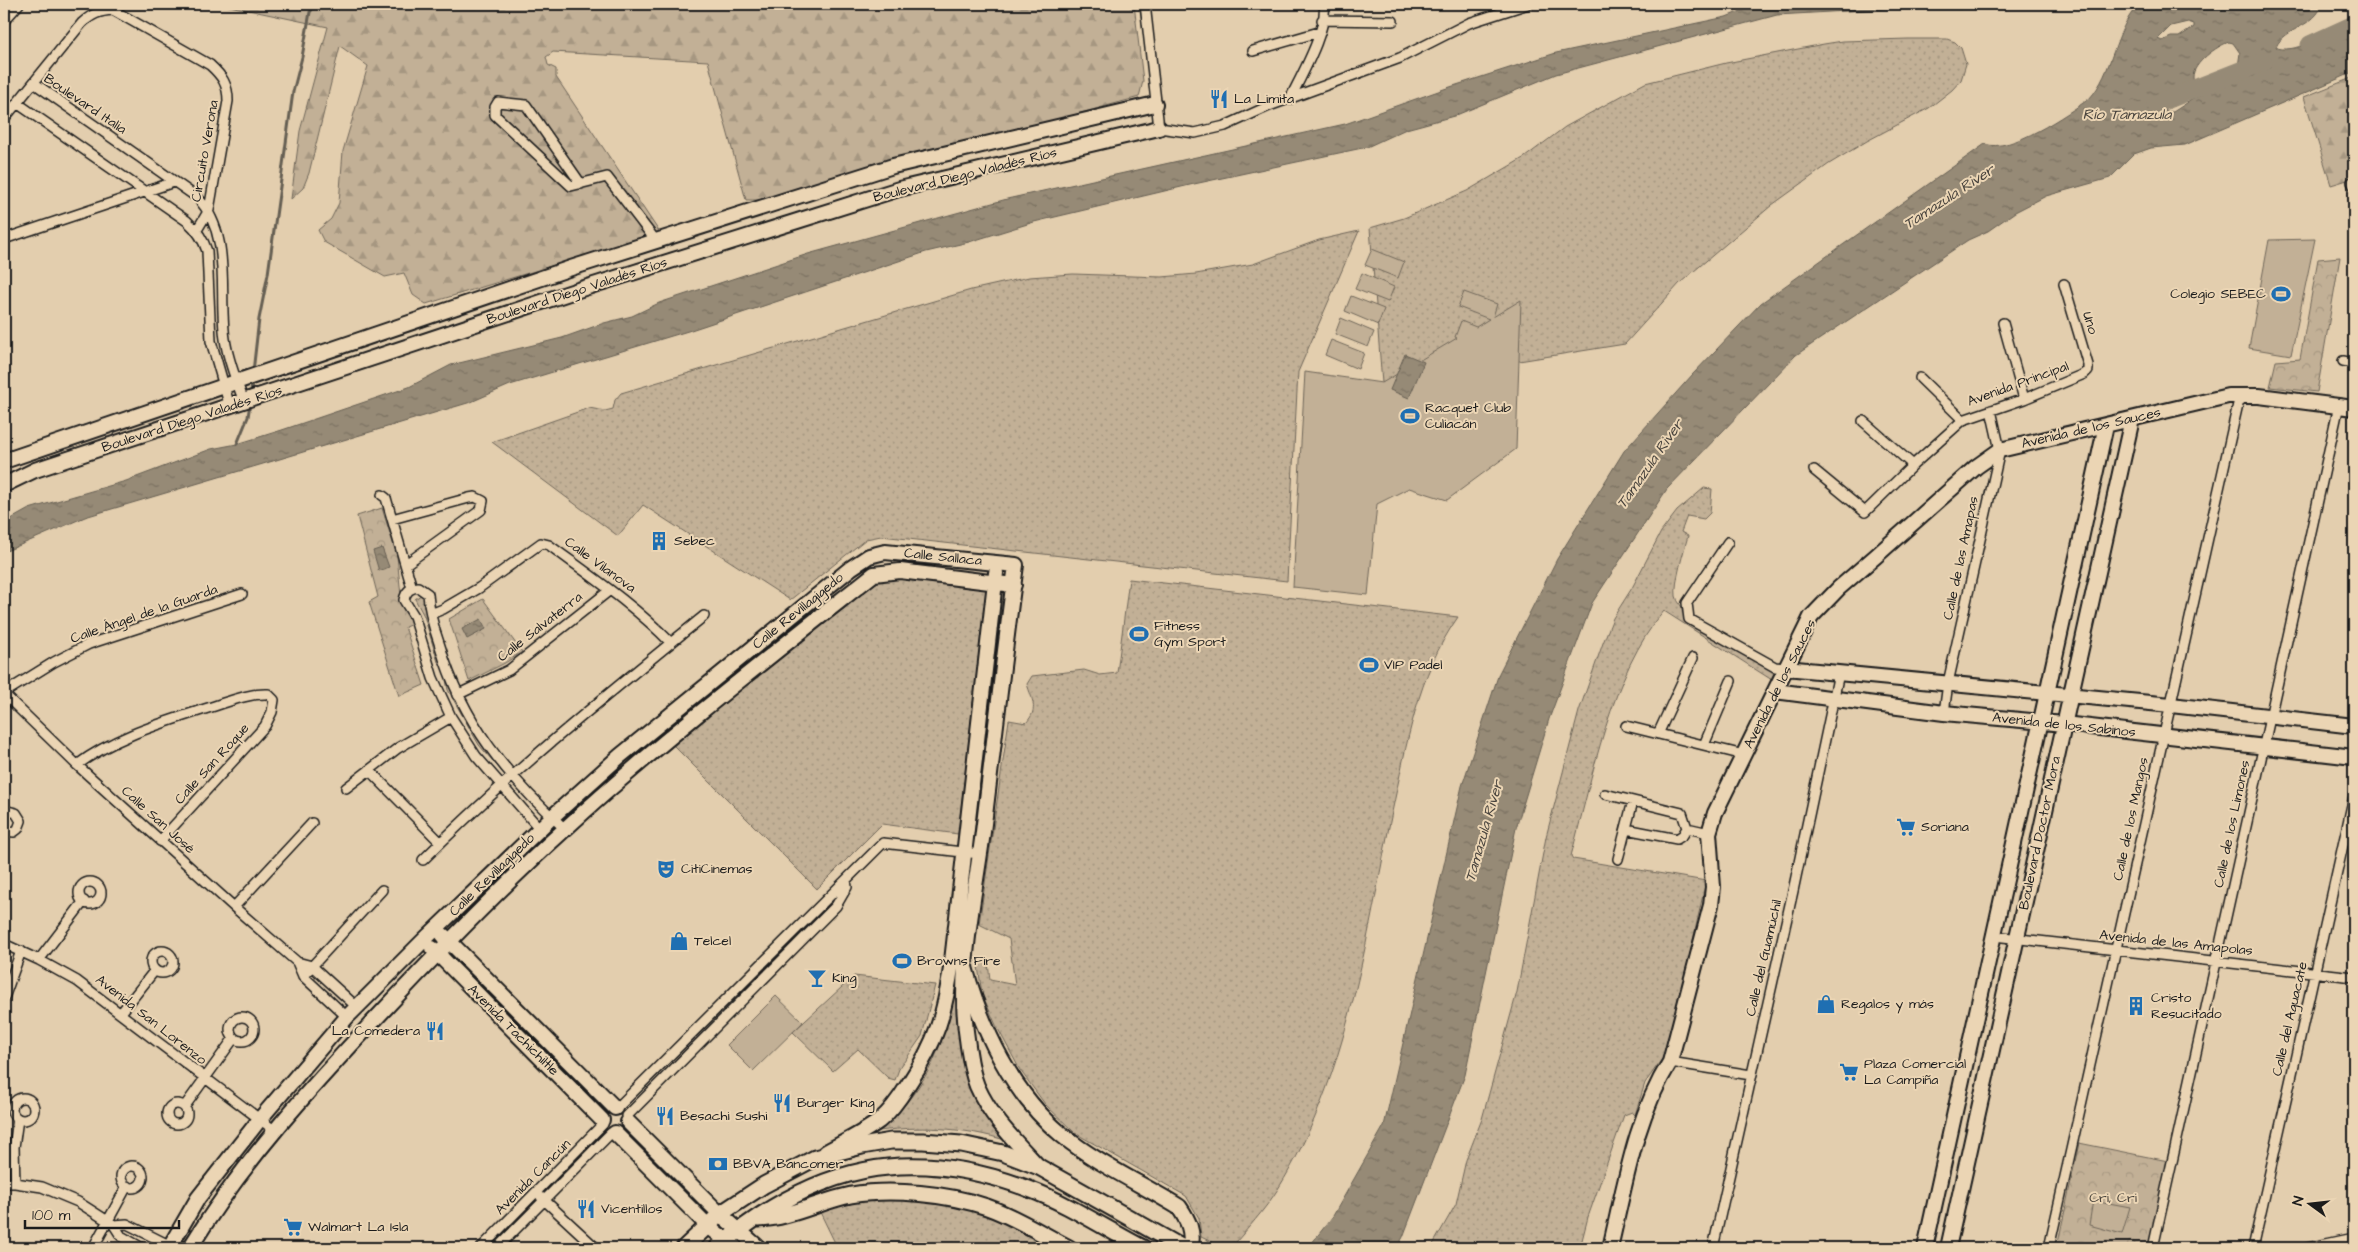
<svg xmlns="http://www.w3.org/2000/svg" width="2358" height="1252" font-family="'Architects Daughter',sans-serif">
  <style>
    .grass { fill: url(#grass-dots); stroke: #6f6659 }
    .forest { fill: url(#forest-firs); stroke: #6f6659 }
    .park { fill: url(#park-crowns); stroke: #6f6659 }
    .garden { fill: #c2b096; stroke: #6f6659 }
    .water { fill: url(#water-ripples); stroke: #655e52; fill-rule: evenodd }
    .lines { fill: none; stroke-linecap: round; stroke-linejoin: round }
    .stream { stroke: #655e52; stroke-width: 3 }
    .river { stroke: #968a76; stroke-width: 19 }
    .street-casing { stroke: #1c1c1c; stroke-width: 12 }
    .secondary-casing { stroke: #1c1c1c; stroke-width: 18 }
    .primary-casing { stroke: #1c1c1c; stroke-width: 19 }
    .street { stroke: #ebd5b4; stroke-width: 9 }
    .secondary { stroke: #ebd5b4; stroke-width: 14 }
    .primary { stroke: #ebd5b4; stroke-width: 15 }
    .labels { text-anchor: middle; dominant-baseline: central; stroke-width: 4; stroke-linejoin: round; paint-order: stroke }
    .poi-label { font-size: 14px; fill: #1c1c1c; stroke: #ebd5b4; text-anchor: start }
    .street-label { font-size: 14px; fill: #1c1c1c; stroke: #ebd5b4 }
    .park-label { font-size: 14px; fill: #46413a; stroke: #ebd5b4 }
    .water-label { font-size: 15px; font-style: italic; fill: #47423c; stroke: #ebd5b4 }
  </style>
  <defs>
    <pattern id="grass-dots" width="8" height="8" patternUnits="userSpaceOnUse" patternTransform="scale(1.25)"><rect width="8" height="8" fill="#c2b096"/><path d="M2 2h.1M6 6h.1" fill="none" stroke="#a69781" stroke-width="1.8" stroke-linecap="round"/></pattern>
    <pattern id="forest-firs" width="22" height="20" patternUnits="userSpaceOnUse" patternTransform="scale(1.25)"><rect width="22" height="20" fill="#c2b096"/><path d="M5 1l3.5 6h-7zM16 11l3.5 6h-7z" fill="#a69781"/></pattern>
    <pattern id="park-crowns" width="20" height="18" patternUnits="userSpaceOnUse" patternTransform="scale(1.25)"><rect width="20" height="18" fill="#c2b096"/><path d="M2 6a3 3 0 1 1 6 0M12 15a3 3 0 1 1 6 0" fill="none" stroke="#a69781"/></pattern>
    <pattern id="water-ripples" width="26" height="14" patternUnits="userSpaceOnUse" patternTransform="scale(1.25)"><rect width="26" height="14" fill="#968a76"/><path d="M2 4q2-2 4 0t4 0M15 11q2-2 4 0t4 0" fill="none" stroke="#7a7060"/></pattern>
  </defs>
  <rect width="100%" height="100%" fill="#e3ceae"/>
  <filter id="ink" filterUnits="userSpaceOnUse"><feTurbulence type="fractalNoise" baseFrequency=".02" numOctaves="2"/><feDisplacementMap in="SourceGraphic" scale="10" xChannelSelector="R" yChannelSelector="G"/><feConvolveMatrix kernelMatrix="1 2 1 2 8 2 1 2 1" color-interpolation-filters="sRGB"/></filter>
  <g filter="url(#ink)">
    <path class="grass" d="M1908,39h39l8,3 6,6 5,16 -5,16 -9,10 -23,18 -62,33 -38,23 -57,41 -92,78 -55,61 -243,39 -12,-155 34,-10 63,-27 58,-34 40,-30 80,-44 81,-20 98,-19 19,-3z
      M1359,231l-61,141 -11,209 -406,-45 -15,3 -76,61 -147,-95 -25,31 -126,-94 97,-34 16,3 8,-2 2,-9 6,-7 350,-103 58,-13 44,-3 89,3 34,-3 57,-10 66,-24z
      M1704,488l8,1 -2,24 -6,6 -17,-3 -6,16 7,4c-4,14 -14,47 -12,60 4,23 79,66 100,75l-4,9 -108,-69c-53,61 -72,168 -93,245l2,3 133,22 -37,168 -24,34 -10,32 -3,-3 -8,3 -36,102 -8,31 -26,-2 -1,2h-122l25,-44 10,-44 16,-41 35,-127 29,-155 33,-126 24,-68 10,-25 19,-30 29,-56 16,-21z
      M888,576l99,8 -29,250 -76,-10 -65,65 -145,-145 201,-159z
      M1129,579l329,38c-41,58 -51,127 -66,195 -26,127 -44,265 -114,377 -14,22 -31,40 -47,59h-6l-24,-11 -2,-19 -13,-22 -111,-63 -30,-29 -25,-34 -24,-45 -14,-31 -5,-35 11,4 2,17 25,5 -6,-46 -30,-15 30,-204 17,3c13,-14 6,-23 1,-39l5,-8 52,-6 16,5 17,-2z
      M422,594l2,1 18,66 -1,3 -3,-2 -14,-46 -9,-17z
      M446,680l35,64 23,30 -25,-29 -31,-55z
      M960,937l7,123 50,84c-45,-16 -91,-19 -138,-13 66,-60 71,-109 81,-194z
      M854,976l81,9 -13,51 -23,33 -4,11 -7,-2 -30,-29 -25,22 -40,-39z
      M909,1196l60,10 94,42c-37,0 -75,3 -112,0 -38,-3 -75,-10 -114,-1l-18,-37 31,-11z"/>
    <path class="forest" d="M220,4h914l9,77 -4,16 -375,103h-18l-38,-139 -155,-9 -7,5 2,8 8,4v8l104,156 -234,71 -13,-9 -9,-22 -19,4 -61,-35 -6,-12 13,-11 8,-16 4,-52 25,-85 -28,-20 -31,127 -6,15 -12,11 9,-68 28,-104z
      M2354,77v101l-23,7 -27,-88z"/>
    <path class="park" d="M2340,257l-23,135 -47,-5 6,-26 24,-2 18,-100z
      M382,508l15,48 5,50 10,18 -7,3 19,58 -25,11 -30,-94 9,-5 -21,-81z
      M483,599l39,53 -17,11 -36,18 -20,-62z
      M2079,1143l89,18 -20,87h-91z"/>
    <path class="garden" d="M2315,239l-24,116 -42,-7 20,-108z
      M1372,249l32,13 -6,16 -33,-13z
      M1362,273l32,14 -6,15 -33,-13z
      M1464,292l33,12 -4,13 28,-17 -5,149 -69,51 -38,-12 -32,16 -9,91 -75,-8 12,-215 77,11 75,-45 -2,-1 6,-16 15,6 13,-8 -31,-12z
      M1351,296l33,13 -6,16 -33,-14z
      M1341,318l33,14 -6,15 -33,-13z
      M1331,340l33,13 -6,16 -33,-14z
      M776,996l27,26 -50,49 -26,-26z
      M2093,1200l37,7 -8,27 -33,-9z"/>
    <path class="water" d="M1759,4h212l-11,5 -24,-3 -159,9 -221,59 -102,42 -48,13 -39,18 -173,37 -160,38 -65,20 -43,10 -238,79 -178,54 -39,17 -386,115 -81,35v-29l25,-14 97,-28 85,-32 26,-5 45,-14 127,-43 42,-22 111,-27 42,-15 28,-7 27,-13 149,-49 199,-55 338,-75 99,-35 112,-36 170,-36z
      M2139,4h183c-6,23 -37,23 -46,43 11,9 65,-14 78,-20v45l-169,73 -34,3 -17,6 -24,24 -64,18 -31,16 -27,19 -20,9 -172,115 -129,134 -75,114 -43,116 -33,109 -51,247 -62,162 -6,11h-89l25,-32 51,-90 78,-340 37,-113 58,-114 67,-108 69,-77 68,-71 224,-159c25,10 82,-30 104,-45 25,-27 24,-68 50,-95zM2188,22l6,2v3l-15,10h-8l-9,4 -4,-2 13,-13zM2229,42l4,1 7,10 -4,27 -43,19 -20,13 -8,-1 19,-21 10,-5c0,-2 -1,-5 -1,-8 0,-14 24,-31 36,-35z
      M1405,354l19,8 -15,36 -19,-8z
      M382,548l7,19 -10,4 -6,-20z
      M481,619l5,10 -19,10 -5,-10z"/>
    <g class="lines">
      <path class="stream" d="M253,372l6,-53 9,-45 25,-182 9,-35 8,-45 6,-8
        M251,394l1,-14
        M237,444l11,-27 2,-14"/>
      <path class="river" d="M2310,45l44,-20
        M2156,104l107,-42"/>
      <g class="street-casing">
        <path id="street" d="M1145,4l14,124 36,5 30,-7 44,-20 131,-48 69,-35 59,-19
          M1322,20l71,1
          M4,21l15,-17
          M1253,51l66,-19
          M34,83l164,115c35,39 20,94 27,141 3,22 12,43 19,63
          M1290,99c11,-23 38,-70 34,-95
          M17,103l170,118c10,9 16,17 20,30l4,90 19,66
          M4,119l78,-96c10,-9 17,-12 31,-13l97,55c12,11 18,19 18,36l-19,109 -12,20
          M2352,182l2,4
          M581,184l-55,-79 -28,-3 -3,5v8l76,71 36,-9 49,64
          M4,239l170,-57
          M2003,323l21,76
          M2343,361l11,2
          M1920,378l43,42
          M1863,421l50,44
          M1814,470l51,42 48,-47 50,-45 61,-21 60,-25 4,-4v-5l-24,-81
          M382,495l4,3 26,90
          M392,519l77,-21 6,-1 8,4 -2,9 -75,54
          M1728,542l-41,61 2,16 86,48 11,1
          M431,614l12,-5 36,-21 62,-45 8,2c42,31 85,60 122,98
          M4,693l50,-31 35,-18 153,-50
          M4,694l73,71 157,142 63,55 15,4 46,42
          M457,695l52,-25 101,-80
          M1944,713l4,-30 52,-233 -9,-40
          M1626,726l118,29
          M1658,734l35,-76
          M1704,745l27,-64
          M77,765c39,-29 86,-42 131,-57 20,-6 40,-15 60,-14l6,6 -2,12 -7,14 -105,115
          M369,770l71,72
          M346,788l52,-40 53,-31
          M1605,794l77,19 5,15 22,5
          M4,813l4,-2 8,2 5,8 -3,8 -4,3 -10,-1
          M540,829l-64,-73 -25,-39 -18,-39 -19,-62 -10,-16c2,-9 6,-12 14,-13l10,7c1,18 6,35 12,52 22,75 67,131 125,183
          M1626,829l51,10 6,-4 4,-7
          M1618,859l15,-58
          M423,860c88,-88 185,-166 281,-244
          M79 893a11 11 0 1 1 22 0a11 11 0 1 1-22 0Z
          M234,907l78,-84
          M1994,936l360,41
          M4,944l35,16 38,21 197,149
          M151 962a11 11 0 1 1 22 0a11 11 0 1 1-22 0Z
          M39,960l45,-59
          M297,962l6,14 44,41
          M303,976l79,-86
          M4,998l17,-47
          M121,1013l34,-43
          M230 1029a12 12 0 1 1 24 0a12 12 0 1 1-24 0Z
          M1670,1062l81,13
          M12 1109a11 11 0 1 1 22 0a11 11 0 1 1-22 0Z
          M167 1114a10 10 0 1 1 20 0a10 10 0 1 1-20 0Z
          M185,1106l49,-68
          M617,1108l266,-265 97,11
          M627,1116l209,-210 11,-19 -1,-7
          M121 1177a11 11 0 1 1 22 0a11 11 0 1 1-22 0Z
          M4,1183h11l27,4 36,15 36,23 7,11 21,12
          M15,1183l-1,-36 4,-28
          M541,1197l55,51
          M114,1225l13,-1 44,22
          M93,1248l34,-62
          M481,1248l122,-124
          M497,1248l114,-115
          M1713,1248l80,-357 46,-218
          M2049,1248l191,-853
          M2153,1248l186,-843
          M2253,1248l101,-452
          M2307,1248l47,-10"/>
      </g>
      <g class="secondary-casing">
        <path id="secondary" d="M4,461l567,-193 322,-102 262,-62
          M4,485l31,-15 543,-180 321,-101 260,-61
          M1786,668l385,37 183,21
          M1775,691l169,22 120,11 290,33
          M443,935l172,173
          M432,948l170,172
          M628,1122l92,92 39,34
          M615,1133l93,93 28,22
          M826,1152c18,-10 37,-19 53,-31 11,-9 21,-23 29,-36 29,-44 37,-72 44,-124l44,-388
          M169,1248l29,-50 62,-79 87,-102 77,-77 128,-123 68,-61 231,-188 18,-12 16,-4 131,13c-12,89 -22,178 -33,267 -9,71 -27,142 -15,214 2,13 4,28 9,40 14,32 39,56 62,81
          M190,1248c53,-87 122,-162 192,-236 59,-63 118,-124 182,-182 98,-90 205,-173 310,-256l26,-3 114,14
          M1610,1248c15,-63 25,-130 60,-186l41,-157 2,-18 -4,-54 6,-20 96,-196 28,-29 37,-32 100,-89 24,-17 228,-54h31l95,12
          M1925,1248l181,-823
          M1948,1248l184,-829"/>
      </g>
      <g class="primary-casing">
        <path id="primary" d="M965,969c17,60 47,125 97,166 34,28 78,48 117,72 9,13 15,25 11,41
          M759,1219c32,-1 61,-18 92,-24 41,-7 98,-1 136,12 29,10 56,28 82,41
          M684,1248l36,-34 44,-29 51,-27 47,-12 29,-5h32l38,3 42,9 36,14 144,81
          M717,1248c97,-82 191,-105 312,-59 40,15 77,40 114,59"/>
      </g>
      <use href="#street" class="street"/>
      <use href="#secondary" class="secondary"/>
      <use href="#primary" class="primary"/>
    </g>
  </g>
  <defs>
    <g id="restaurant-bare" transform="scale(1.5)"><path d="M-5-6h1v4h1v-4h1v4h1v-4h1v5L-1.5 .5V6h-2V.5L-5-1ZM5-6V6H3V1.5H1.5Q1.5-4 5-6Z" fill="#1f6fb2" stroke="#ebd5b4" stroke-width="2.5" paint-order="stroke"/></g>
    <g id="stadium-bare" transform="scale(1.5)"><path d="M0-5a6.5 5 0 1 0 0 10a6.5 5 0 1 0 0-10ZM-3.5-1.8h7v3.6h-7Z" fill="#1f6fb2" stroke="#ebd5b4" stroke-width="2.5" paint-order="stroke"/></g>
    <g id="building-bare" transform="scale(1.5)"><path d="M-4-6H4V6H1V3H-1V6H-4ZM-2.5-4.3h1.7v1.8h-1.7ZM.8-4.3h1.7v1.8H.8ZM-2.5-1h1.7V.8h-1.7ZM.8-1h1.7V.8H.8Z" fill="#1f6fb2" stroke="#ebd5b4" stroke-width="2.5" paint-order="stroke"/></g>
    <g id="supermarket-bare" transform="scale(1.5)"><path d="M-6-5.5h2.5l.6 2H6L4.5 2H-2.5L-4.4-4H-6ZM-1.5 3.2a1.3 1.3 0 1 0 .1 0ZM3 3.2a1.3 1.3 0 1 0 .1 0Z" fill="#1f6fb2" stroke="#ebd5b4" stroke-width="2.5" paint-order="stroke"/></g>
    <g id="theatre-bare" transform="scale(1.5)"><path d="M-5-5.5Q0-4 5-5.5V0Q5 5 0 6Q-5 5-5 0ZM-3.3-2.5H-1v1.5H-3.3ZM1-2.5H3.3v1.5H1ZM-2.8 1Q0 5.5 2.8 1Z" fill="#1f6fb2" stroke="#ebd5b4" stroke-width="2.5" paint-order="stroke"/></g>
    <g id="shop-bare" transform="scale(1.5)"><path d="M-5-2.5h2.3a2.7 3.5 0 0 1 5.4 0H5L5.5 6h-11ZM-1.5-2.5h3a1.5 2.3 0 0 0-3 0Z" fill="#1f6fb2" stroke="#ebd5b4" stroke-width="2.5" paint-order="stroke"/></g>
    <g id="bar-bare" transform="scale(1.5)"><path d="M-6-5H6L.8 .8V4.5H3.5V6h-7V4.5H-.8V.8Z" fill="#1f6fb2" stroke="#ebd5b4" stroke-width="2.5" paint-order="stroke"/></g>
    <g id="bank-bare" transform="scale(1.5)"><path d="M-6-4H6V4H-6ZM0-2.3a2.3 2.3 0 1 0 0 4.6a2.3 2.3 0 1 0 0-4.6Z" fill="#1f6fb2" stroke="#ebd5b4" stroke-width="2.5" paint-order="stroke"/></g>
  </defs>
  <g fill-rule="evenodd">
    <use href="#restaurant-bare" x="1219" y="99"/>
    <use href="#stadium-bare" x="2281" y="294"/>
    <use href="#stadium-bare" x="1410" y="416"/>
    <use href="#building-bare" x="659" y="541"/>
    <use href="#stadium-bare" x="1139" y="634"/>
    <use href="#stadium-bare" x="1369" y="665"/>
    <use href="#supermarket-bare" x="1906" y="827"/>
    <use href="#theatre-bare" x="666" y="869"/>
    <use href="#shop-bare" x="679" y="941"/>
    <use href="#stadium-bare" x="902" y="961"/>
    <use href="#bar-bare" x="817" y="978"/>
    <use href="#shop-bare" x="1826" y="1004"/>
    <use href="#building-bare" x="2136" y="1006"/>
    <use href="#restaurant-bare" x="435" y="1031"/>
    <use href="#supermarket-bare" x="1849" y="1072"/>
    <use href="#restaurant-bare" x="782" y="1103"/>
    <use href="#restaurant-bare" x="665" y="1116"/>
    <use href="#bank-bare" x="718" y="1164"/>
    <use href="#restaurant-bare" x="586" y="1209"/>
    <use href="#supermarket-bare" x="293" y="1227"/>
  </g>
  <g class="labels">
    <g class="poi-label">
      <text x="1234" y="99">La Limita</text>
      <text x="2266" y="294" text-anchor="end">Colegio SEBEC</text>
      <text x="1425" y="408">Racquet Club<tspan x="1425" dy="16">Culiacán</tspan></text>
      <text x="674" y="541">Sebec</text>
      <text x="1154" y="626">Fitness<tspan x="1154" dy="16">Gym Sport</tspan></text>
      <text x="1384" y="665">VIP Padel</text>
      <text x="1921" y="827">Soriana</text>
      <text x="681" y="869">CitiCinemas</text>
      <text x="694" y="941">Telcel</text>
      <text x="917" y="961">Browns Fire</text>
      <text x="832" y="978">King</text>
      <text x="2151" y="998">Cristo<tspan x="2151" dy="16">Resucitado</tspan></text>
      <text x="1841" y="1004">Regalos y más</text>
      <text x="420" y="1031" text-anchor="end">La Comedera</text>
      <text x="1864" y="1064">Plaza Comercial<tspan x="1864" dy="16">La Campiña</tspan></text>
      <text x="797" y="1103">Burger King</text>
      <text x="680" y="1116">Besachi Sushi</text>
      <text x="733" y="1164">BBVA Bancomer</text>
      <text x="601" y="1209">Vicentillos</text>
      <text x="308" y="1227">Walmart La Isla</text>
    </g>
    <g class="street-label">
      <text transform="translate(85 104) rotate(34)">Boulevard Italia</text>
      <text transform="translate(205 151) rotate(-80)">Circuito Verona</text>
      <text transform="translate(965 175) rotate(-14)">Boulevard Diego Valadés Ríos</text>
      <text transform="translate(577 291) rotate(-18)">Boulevard Diego Valadés Ríos</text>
      <text transform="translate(2090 323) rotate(73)">Uno</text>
      <text transform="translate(2018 384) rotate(-20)">Avenida Principal</text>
      <text transform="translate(192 419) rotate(-18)">Boulevard Diego Valadés Ríos</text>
      <text transform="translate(2091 428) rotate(-13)">Avenida de los Sauces</text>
      <text transform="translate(943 557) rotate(6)">Calle Sallaca</text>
      <text transform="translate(1961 558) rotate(-78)">Calle de las Amapas</text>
      <text transform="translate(600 565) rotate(36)">Calle Vilanova</text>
      <text transform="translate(798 611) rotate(-39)">Calle Revillagigedo</text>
      <text transform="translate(144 614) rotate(-19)">Calle Ángel de la Guarda</text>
      <text transform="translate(540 627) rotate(-38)">Calle Salvaterra</text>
      <text transform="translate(1780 684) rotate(-63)">Avenida de los Sauces</text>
      <text transform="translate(2064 725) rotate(6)">Avenida de los Sabinos</text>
      <text transform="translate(212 764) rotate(-48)">Calle San Roque</text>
      <text transform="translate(2131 819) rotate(-78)">Calle de los Mangos</text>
      <text transform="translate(158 820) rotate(42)">Calle San José</text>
      <text transform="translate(2232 824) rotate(-78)">Calle de los Limones</text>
      <text transform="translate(2040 833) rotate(-78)">Boulevard Doctor Mora</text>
      <text transform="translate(492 875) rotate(-44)">Calle Revillagigedo</text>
      <text transform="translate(2176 943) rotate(6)">Avenida de las Amapolas</text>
      <text transform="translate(1764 958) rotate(-77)">Calle del Guamúchil</text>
      <text transform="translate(2290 1019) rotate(-77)">Calle del Aguacate</text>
      <text transform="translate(151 1020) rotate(38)">Avenida San Lorenzo</text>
      <text transform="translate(513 1030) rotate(45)">Avenida Tachichiltle</text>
      <text transform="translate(533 1177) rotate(-45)">Avenida Cancún</text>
    </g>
    <g class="park-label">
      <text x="2113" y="1198">Cri, Cri</text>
    </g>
    <g class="water-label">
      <text x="2127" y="114">Río Tamazula</text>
      <text transform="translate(1949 197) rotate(-33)">Tamazula River</text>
      <text transform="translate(1650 464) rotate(-55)">Tamazula River</text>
      <text transform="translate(1484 831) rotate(-74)">Tamazula River</text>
    </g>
  </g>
  <rect width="2358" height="1252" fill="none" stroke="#ebd5b4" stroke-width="20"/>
  <rect x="10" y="10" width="2338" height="1232" fill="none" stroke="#1c1c1c" stroke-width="2" filter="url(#ink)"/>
  <g transform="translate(2310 1204) rotate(285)" stroke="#ebd5b4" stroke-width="4" paint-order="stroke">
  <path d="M0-4L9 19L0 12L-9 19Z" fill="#1c1c1c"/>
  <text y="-8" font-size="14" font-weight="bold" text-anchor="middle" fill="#1c1c1c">N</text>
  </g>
  <path d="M25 1220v8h154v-8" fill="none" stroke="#1c1c1c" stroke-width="2.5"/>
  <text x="32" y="1220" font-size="15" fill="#1c1c1c" stroke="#ebd5b4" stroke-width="4" paint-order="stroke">100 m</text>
</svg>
